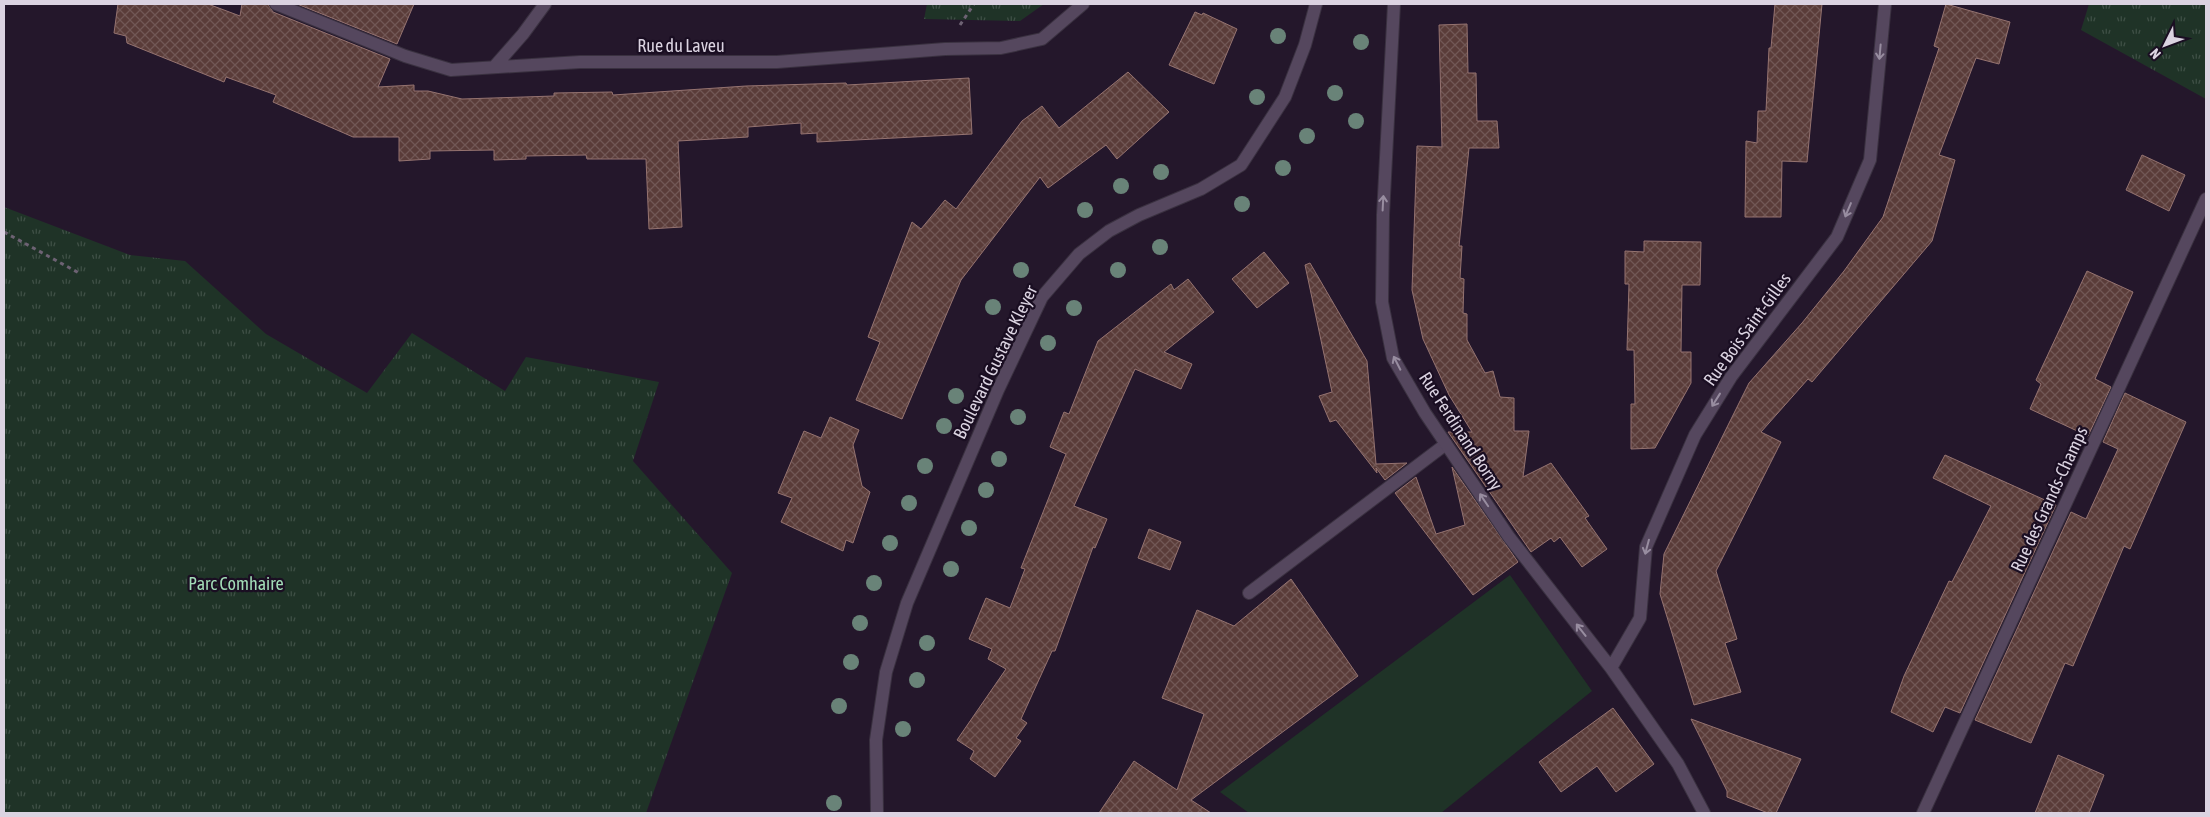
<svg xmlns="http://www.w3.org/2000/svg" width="2210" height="817" font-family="'Asap Condensed',sans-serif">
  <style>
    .green { fill: #1f3327 }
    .park { fill: url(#park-tufts) }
    .building { fill: url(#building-cross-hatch); stroke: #957370 }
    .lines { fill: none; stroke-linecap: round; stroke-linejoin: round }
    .lane-casing { stroke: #3a3140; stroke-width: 14 }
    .street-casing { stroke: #3a3140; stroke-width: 14 }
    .secondary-casing { stroke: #3a3140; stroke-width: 14 }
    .path { stroke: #6d6273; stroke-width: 3; stroke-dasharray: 4 4; stroke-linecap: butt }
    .lane { stroke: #55475e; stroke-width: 12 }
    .street { stroke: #55475e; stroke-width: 12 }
    .secondary { stroke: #55475e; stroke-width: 12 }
    .tree { fill: #698378 }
    .oneway { stroke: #988da0 }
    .labels { text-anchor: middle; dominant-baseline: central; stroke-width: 4.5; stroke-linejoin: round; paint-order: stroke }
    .street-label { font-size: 18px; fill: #dbd3e1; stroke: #1a0e22 }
    .park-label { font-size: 18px; fill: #a2dcb7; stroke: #1a0e22 }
  </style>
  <defs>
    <pattern id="park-tufts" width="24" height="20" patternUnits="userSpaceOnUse" patternTransform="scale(1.25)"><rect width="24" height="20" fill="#1f3327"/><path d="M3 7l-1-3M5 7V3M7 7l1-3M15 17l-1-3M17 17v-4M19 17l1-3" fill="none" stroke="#3f5046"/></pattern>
    <pattern id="building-cross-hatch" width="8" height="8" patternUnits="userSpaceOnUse" patternTransform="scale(1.25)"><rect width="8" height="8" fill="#5a3c39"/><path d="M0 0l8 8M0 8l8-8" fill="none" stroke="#715755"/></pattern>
  </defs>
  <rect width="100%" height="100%" fill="#24172b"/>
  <path class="green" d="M1510,575l82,116 -151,122h-192l-29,-21z"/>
  <path class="park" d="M927,4h117l-24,17 -96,-2z
    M2089,4h117v95l-125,-69z
    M4,207l126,48 55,6 81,73 101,59 45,-60 93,58 21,-34 133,25 -26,79 99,112 -86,240h-642z"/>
  <path class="building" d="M118,4h90l32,12 2,-12h26l5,8 117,47 -12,28 36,-2v6h14l34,8 92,-3v-3l58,-1 1,3 133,-9 100,-3 1,2 122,-7 3,56 -155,8v-9l-16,1v-11l-53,4v10l-70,4 4,86 -33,2 -3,-70h-59l-1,-4 -60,1v3l-32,1v-10l-64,1v8l-31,2v-24h-46l-80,-35 3,-7 -50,-18 -2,5 -97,-39 -1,-7 -12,-3z
    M297,4h117l-17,40z
    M1775,4h47l-15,158 -25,-1 -1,56h-36l1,-76 11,2 1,-32h8l3,-63h2z
    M1946,4l64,18 -11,42 -23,-6 -37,97 16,5 -23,81 -120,141 -4,-3 -47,53 20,10 -65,129 21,68 -12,4 16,49 -47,13 -34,-111 4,-40 85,-171 53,-60 42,-52 39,-54 56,-169 -5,-2z
    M1195,12l7,3 1,-2 34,16 -23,55 -45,-19z
    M1467,24l1,49h8l1,48h20l2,27h-30l-10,98h3l-2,32 4,1 -1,34 4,1v26l18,33 8,-2 7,26 14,1v33h15l-6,46 28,-14 38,53 -4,2 22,31 -25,18 -22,-30 -6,5 -3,-4 -20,14 -83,-120h24l-23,-37 -26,-56 -11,-49 5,-144 25,1 -3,-122z
    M1128,72l41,40 -52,47 -11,-14 -58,43 -8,-11 -79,103 -59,139 -46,-19 24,-58 -12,-5 44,-115 9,7 24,-29 11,9 66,-88 20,-15 17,22z
    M2142,155l43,20 -16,36 -43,-21z
    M1644,241l57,1 -1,43h-18l-1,67h10v31l-36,65 -24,1v-45h4l-1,-54h-7l2,-66h-4v-33l19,1z
    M1264,252l25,31 -32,25 -25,-29z
    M1310,263l57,98 9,103 31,-1 -22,17 -9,-12 1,5 -41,-53 -6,2 -11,-26 13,-4 -27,-127z
    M2087,271l46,21 -38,87 16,8 -23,49 -58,-27 11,-25 -5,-4z
    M1188,279l26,33 -50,40 28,12 -11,25 -46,-20 -61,137 33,13 -12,29 -2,-1 -38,104h-3l-31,68 6,4 -11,15 5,3 -26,36 -25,-18 4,-8 -17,-11 49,-71 -18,-10 4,-10 -23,-10 17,-41 24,10 15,-39 -4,-1 45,-114 -16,-7 14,-35 5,2 29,-73 73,-57 3,6z
    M2125,393l61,29 -56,127 -6,-3 -51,120 -8,-3 -34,80 -56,-23 96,-208 15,7 32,-70 -15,-7z
    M830,417l29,13 -6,15 9,41 8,6 -17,51 -7,-3 -3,11 -62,-29 11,-24 -14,-5 26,-62 17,7z
    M1945,455l111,50 -96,208 -15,-6 -12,25 -42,-20 13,-36 45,-95 3,1 39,-76 -58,-28z
    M1452,467l66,95 -45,33 -78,-102 21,-16 20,57 29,-9z
    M1149,529l32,13 -11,28 -32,-12z
    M1291,579l67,97 -167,124 20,13h-112l35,-52 43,29 27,-76 -42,-16 35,-88 37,16z
    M1613,708l41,56 -38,28 -19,-26 -36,26 -22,-30z
    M1691,719l110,40 -25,54h-8l-41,-16v-6z
    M2058,755l46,20 -15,38h-54z"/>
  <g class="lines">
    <g class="lane-casing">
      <path id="lane" d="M1249,593l197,-149"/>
    </g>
    <g class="street-casing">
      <path id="street" d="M276,4l129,52 46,14 129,-8h197l168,-13 56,-1 41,-9 41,-35
        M1394,4l-11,211 -1,87 11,56 32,55 84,124 102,131 67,96 26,49
        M494,67l29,-33 22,-30
        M1611,668l29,-50 6,-71 49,-112 36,-58 106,-140 33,-77 15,-156
        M1923,813l283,-614"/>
    </g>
    <g class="secondary-casing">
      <path id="secondary" d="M877,813l-1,-73 10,-68 21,-69 91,-213 44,-93 37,-43 30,-23 30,-16 62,-26 40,-24 44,-68 20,-52 11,-41"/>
    </g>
    <path class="path" d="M960,25l14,-21
      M4,232l75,41"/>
    <use href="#lane" class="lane"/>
    <use href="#street" class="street"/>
    <use href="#secondary" class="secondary"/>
  </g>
  <g class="tree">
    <circle cx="1278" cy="36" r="8"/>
    <circle cx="1361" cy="42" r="8"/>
    <circle cx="1335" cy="93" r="8"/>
    <circle cx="1257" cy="97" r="8"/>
    <circle cx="1356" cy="121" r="8"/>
    <circle cx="1307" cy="136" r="8"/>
    <circle cx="1283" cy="168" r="8"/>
    <circle cx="1161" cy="172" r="8"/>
    <circle cx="1121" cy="186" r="8"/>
    <circle cx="1242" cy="204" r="8"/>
    <circle cx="1085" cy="210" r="8"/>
    <circle cx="1160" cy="247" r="8"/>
    <circle cx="1021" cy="270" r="8"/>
    <circle cx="1118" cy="270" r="8"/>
    <circle cx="993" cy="307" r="8"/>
    <circle cx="1074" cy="308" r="8"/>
    <circle cx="1048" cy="343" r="8"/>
    <circle cx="956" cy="396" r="8"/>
    <circle cx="1018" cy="417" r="8"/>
    <circle cx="944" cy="426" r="8"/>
    <circle cx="999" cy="459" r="8"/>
    <circle cx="925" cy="466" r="8"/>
    <circle cx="986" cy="490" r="8"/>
    <circle cx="909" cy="503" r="8"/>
    <circle cx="969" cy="528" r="8"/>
    <circle cx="890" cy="543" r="8"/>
    <circle cx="951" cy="569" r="8"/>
    <circle cx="874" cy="583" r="8"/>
    <circle cx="860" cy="623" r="8"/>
    <circle cx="927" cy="643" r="8"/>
    <circle cx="851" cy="662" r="8"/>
    <circle cx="917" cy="680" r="8"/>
    <circle cx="839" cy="706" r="8"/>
    <circle cx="903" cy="729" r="8"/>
    <circle cx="834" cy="803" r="8"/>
  </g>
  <defs><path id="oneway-shaft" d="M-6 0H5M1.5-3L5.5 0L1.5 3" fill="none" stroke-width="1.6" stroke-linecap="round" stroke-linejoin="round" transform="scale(1.25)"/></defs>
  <g class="oneway">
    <use href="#oneway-shaft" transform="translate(1880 52) rotate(95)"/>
    <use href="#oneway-shaft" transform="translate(1383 203) rotate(-87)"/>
    <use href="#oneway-shaft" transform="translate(1848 210) rotate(113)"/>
    <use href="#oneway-shaft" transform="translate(1397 363) rotate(-117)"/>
    <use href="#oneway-shaft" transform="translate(1716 400) rotate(122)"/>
    <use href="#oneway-shaft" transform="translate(1484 500) rotate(-124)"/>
    <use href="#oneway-shaft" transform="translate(1647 547) rotate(105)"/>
    <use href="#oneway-shaft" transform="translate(1581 630) rotate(-128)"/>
  </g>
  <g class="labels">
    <g class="street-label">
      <text x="681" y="45">Rue du Laveu</text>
      <text transform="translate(1747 329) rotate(-54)">Rue Bois Saint-Gilles</text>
      <text transform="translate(995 362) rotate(-64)">Boulevard Gustave Kleyer</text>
      <text transform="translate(1461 431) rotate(57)">Rue Ferdinand Borny</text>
      <text transform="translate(2049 499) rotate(-65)">Rue des Grands-Champs</text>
    </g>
    <g class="park-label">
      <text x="236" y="583">Parc Comhaire</text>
    </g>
  </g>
  <rect width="2210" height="817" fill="none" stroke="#dbd3e1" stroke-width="10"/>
  <g transform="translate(2165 45) rotate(228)" stroke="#1a0e22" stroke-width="4" paint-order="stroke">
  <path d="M0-4L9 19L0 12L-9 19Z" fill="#dbd3e1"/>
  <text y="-8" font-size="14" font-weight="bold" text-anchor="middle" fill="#dbd3e1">N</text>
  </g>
</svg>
